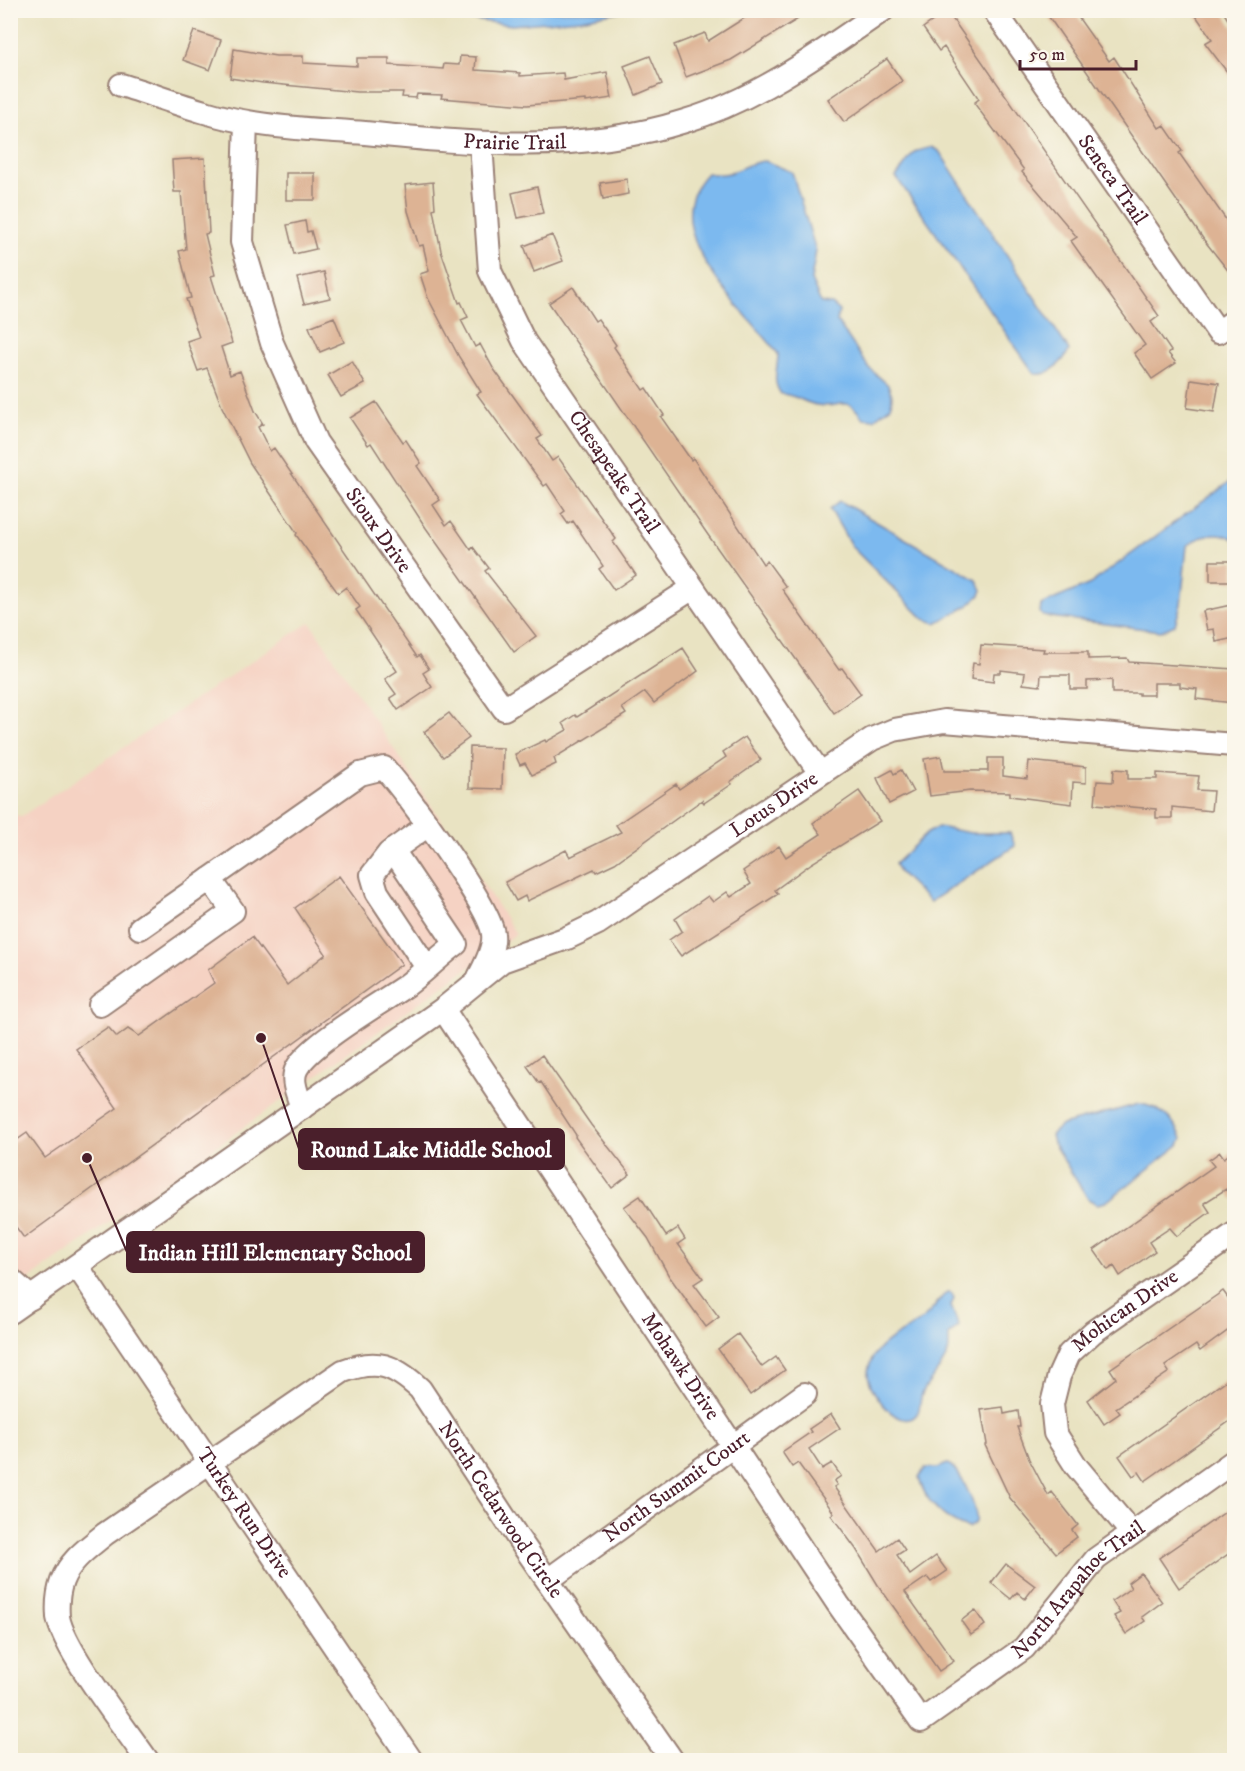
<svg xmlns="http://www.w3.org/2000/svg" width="1245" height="1771" font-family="'IM FELL DW Pica',serif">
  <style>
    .built { fill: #f5d2c3 }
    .water { fill: #7cb9ef; stroke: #636c8d; stroke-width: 1.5 }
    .building { fill: #ddb394 }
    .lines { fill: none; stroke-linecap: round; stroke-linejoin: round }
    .minor-casing { stroke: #9a8176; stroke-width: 26 }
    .minor { stroke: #fff; stroke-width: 22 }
    .labels { text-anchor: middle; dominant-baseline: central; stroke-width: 6; stroke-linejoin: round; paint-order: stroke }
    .street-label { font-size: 21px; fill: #4a1f2b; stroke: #fbf7ec }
    .leader { fill: none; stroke: #4a1f2b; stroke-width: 2 }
    .callout-dot { fill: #4a1f2b; stroke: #fbf7ec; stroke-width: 2 }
    .callout { fill: #4a1f2b; stroke: #4a1f2b; stroke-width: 2 }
    .callout-label { font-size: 22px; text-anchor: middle; font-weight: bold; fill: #fff }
  </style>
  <rect width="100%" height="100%" fill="#fbf7ec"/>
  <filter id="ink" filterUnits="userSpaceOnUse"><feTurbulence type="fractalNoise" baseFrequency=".0167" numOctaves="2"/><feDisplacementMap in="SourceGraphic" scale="12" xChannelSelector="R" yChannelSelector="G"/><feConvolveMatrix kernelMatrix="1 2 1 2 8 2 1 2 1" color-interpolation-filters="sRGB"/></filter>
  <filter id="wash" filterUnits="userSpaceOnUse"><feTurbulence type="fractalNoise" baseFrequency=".008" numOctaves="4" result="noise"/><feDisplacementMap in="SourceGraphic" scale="24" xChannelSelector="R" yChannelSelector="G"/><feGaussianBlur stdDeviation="1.35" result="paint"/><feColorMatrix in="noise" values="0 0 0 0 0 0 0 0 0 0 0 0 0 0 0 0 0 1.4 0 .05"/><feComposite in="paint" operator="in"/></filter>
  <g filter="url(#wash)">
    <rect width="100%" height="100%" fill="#e9e3c2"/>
    <path class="built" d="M310,622l206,312 -505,358v-477l11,1z"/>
    <path class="water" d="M403,11h220l-43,8 -68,6z
      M931,147l8,4 130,199c-5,11 -22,29 -35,23l-138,-196 18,-25z
      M765,161l27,11 24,79 -5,29 10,23 10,1 8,7 -2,10 32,47 19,17 4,10 -1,11 -17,13 -11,-1c-19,-26 -21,-8 -46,-13 -13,-2 -20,-10 -36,-11 -10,-14 -3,-24 -3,-40 -33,-46 -127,-122 -71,-181 28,6 33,-10 58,-12z
      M1234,479v60c-17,-10 -32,-4 -47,7l-6,58 -6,21 -14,6 -118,-15 -3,-3 1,-8 49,-21z
      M840,501l137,79 5,10 -2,5 -12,11 -32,17 -12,-4 -72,-72 -22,-38z
      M938,827l33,6h39l5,13 -85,56 -31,-30 -4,-8 32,-31z
      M1139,1104c20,2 35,15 43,34l-3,7 -73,57 -9,2 -9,-5 -35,-56 -2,-8 11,-10z
      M947,1292h4l3,6 -3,8 8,20 -10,9c-1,6 1,13 -1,18 -5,14 -18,26 -25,39 -5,8 0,23 -13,27 -17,4 -37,-25 -41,-39 -3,-7 1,-19 6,-26 13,-18 36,-23 51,-38 8,-7 13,-17 21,-24z
      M947,1464c12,2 32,46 29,58l-8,6c-23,-7 -44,-27 -49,-51l6,-9h13z"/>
    <g id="blocks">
      <path class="building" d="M757,10h35l6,9 -67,41 -45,17 -12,-32 31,-12 3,8z
        M1044,10h29l36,51 5,-4 45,71 5,-3 18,26 -3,2 55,78v47l-30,-38z
        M1192,10h30l12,19v52l-29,-38 7,-4z
        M947,11l212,305 -8,6 20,29 -3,2 8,10 -24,16 -18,-26 11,-8 -74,-104 6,-4 -55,-65 2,-2 -50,-67 5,-4 -35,-52 -5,4 -16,-23z
        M194,31l27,9 -11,30 -27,-10z
        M234,49l42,7h27v7l54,3v-8h32v7l54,4 1,-5 15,1 1,-9 16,1 -1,13 45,3v3l43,-3 1,7 43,-8 5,26 -26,4v-2l-59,5 -86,-7 1,-3 -25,-1 -1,4 -14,-1 1,-5h-46l-94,-9 -33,-5z
        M650,56l12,28 -26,11 -12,-29z
        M887,59l15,22 -58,41 -16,-23z
        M205,158l4,75 -4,1 10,41 -4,1 21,67 -11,4 9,28 10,-4 15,40 8,13 -5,3 12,24 4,-3 143,209 3,-2 9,14 -6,4 9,14 -34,23 -8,-12 6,-4 -11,-15 12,-8 -41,-61 4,-3 -14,-20 -8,6 -42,-58 1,-2 -47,-70 -28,-56 -15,-39 -9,3 -11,-30 12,-4 -13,-38 5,-1 -12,-47 7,-2 -5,-57h-7l-2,-32z
        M286,173h29v27h-29z
        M627,179l1,15 -25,5 -3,-16z
        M433,182l2,26 -2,1 8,42 18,52 2,-1 7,15 -7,3 14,27 5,-3 13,24 49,68 -5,3 15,22 6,-4 58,82 -3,3 23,33 -22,15 -15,-21 4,-3 -30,-45 -5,3 -7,-10 4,-3 -18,-27 -3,2 -67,-92 4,-2 -22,-35 -31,-59 -8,-24 9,-3 -6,-26 -4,1 -11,-35 -3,-26z
        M537,187l6,26 -25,5 -6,-25z
        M305,221l2,11 4,-1 5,18 -22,5 -7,-29z
        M552,235l11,26 -29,11 -10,-26z
        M324,272l6,26 -26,6 -7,-26z
        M573,287l22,34 3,-2 18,26 -2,2 29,43 3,-2 18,27 -3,2 30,43 2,-2 70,106 4,-3 19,26 -4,2 57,81 3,-2 19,26 -27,19 -126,-178 -159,-232z
        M334,317l10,25 -24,10 -11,-25z
        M352,361l13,23 -24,13 -13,-22z
        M1191,379l28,4 -5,29 -27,-4z
        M376,402l27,40 3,-2 15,23 -4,3 23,34 -7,5 13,20 5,-4 20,29 2,-3 16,21 -4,3 51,65 -22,16 -88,-124 -55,-85 -3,2 -18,-27z
        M1210,561h24v20h-24z
        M1231,605l3,33 -18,4 -2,-13 -7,1 -4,-19z
        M981,645l63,4 -1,3h45v7l39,-1 2,4 105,7v34l-38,-4 1,-10 -17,-2v-4h-26v12h-15v-2h-27v-13l-25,1v8h-17v-14h-29l-1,11 -17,-2 2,-11 -24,-3v3h-7l-1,9 -22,-3 2,-16 6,1z
        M683,648l15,23 -44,32 -9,-11 -23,16 4,6 -72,44 2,6 -24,11 -7,-12 -5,2 -5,-11 30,-14 1,2 21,-12 -4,-7 12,-8 2,2z
        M449,713l20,25 -26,19 -19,-25z
        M745,737l16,23 -31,22 2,2 -28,19 -2,-3 -87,63 -19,9 -2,-3 -67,32 -2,-5 -9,5 -11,-19 61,-32 4,7 51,-25 -5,-7 60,-41 3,5 47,-32 -3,-5z
        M470,747l33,1 -1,41 -33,-1z
        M941,756l3,15h44v-13h15v18l24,3 2,-18 57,6v16l-13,-1 -1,22 -62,-8v-4l-40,-1 -40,5 -6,-37z
        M1114,769l14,1v9h29v-6l42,3 -2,14 16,1 -2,20 -39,-4v11h-16v-9l-61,-5 2,-23 16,1z
        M892,770l2,4 7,-4 12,22 -24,12 -12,-26z
        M859,791l21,30 -68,42 -37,27 3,4 -97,62 -12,-16 13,-9 -7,-12 33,-23 5,6 14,-10 4,5 20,-13 -8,-13 36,-25 7,11 35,-23 -8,-11z
        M339,876l63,88 -378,274 -14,-19v-74l17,-12 18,25 72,-50 -41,-59 32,-22 9,10 11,-8 11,7 75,-53 -6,-13 44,-33 35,48 39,-31 -31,-46z
        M542,1055l49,70 39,49 -18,14 -37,-51 1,-2 -35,-53 -2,1 -12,-17z
        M1234,1151v49l-8,-11 -22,14 6,9 -33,24 -7,-8 -21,14 6,9 -35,25 -6,-10 -6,4 -14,-20 120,-84 -5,-6 11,-8 4,6z
        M640,1196l26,40 12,-8 7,11 -7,5 25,34 -9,6 25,33 -13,10 -37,-51 -21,-38 -24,-31z
        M1223,1291l11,15v20l-34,25 -4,-6 -31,21 4,6 -53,36 4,5 -16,11 -16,-24 28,-22 -6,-9z
        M738,1334l24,33 14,-10 9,13 -35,25 -32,-46z
        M1234,1375v43l-89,63 -6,-9 -6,4 -14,-20z
        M1003,1407l1,7 14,-3 2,16h-3l12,32 19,36 4,-3 26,33 -6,5 5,7 -21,16 -46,-55 -25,-53 2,-1 -6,-34z
        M831,1414l9,14 -31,21 13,20 10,-6 9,13 -7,5 3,4 -3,2 45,64 18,-13 8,12 -8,5 13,20 26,-19 11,15 -16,11 -4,-5 -22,15 49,69 -15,10 -61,-86 -22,-36 -25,-34 3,-2 -36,-50 -6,4 -10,-15 29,-20 -2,-3z
        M1234,1506v44l-55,38 -20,-30z
        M1006,1564l29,22 -10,13 -8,-7 -6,7 -20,-16z
        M1141,1573l21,29 -20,15 3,4 -19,13 -12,-18 6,-3 -8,-12 19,-13 -3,-5z
        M975,1610l10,15 -14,10 -10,-14z"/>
    </g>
  </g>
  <g filter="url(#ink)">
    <use href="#blocks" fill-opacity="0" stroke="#9a8176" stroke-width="1.5"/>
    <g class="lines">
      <g class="minor-casing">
        <g id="minor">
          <path id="s1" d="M994,10l224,322 16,-11"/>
          <path id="s2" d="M121,85c40,12 87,31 127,37 38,7 78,8 117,11 107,11 216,21 320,-12 73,-22 136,-68 198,-111"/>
          <path id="s3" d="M246,122l-4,120 30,101 44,99 188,267 189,-121"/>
          <path id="s4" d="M481,144l9,127 34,70 296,432"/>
          <path d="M140,928l220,-154 24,-6c22,24 106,138 109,166 2,14 -8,31 -14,43"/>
          <path d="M426,966l-49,-74 -5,-17 17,-22 39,-28"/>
          <path d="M100,1005l133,-94 -23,-32"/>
          <path id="s5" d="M443,1009l395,595 83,117 103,-73 72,-89 138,-98"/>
          <path d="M302,1108c-4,-13 -12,-28 -5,-40 14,-25 84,-65 110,-83 17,-13 32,-28 49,-41l-63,-94"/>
          <path id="s6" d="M77,1266l334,494"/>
          <path d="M10,1279l21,19"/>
          <path id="s7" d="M10,1312l433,-303 59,-48 65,-23 31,-15 274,-184 22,-9 50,-9 290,24"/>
          <path id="s8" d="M1131,1532l-55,-66 -21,-33 -3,-29 7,-28 10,-22 24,-22 141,-98"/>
          <path id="s9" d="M548,1580l257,-186"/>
          <path id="s10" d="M147,1760c-21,-31 -83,-109 -89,-143 -1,-13 0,-25 4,-36 8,-21 26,-33 43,-47l238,-163c34,-13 51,-6 77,18l98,149 154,222"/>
        </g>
      </g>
      <use href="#minor" class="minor"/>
    </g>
  </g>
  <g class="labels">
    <g class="street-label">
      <text stroke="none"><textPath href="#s2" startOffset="400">Prairie Trail</textPath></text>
      <text stroke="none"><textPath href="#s1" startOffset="207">Seneca Trail</textPath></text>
      <text stroke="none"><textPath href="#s4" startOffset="364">Chesapeake Trail</textPath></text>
      <text stroke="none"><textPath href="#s3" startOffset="442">Sioux Drive</textPath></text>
      <text stroke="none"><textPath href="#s7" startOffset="920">Lotus Drive</textPath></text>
      <text stroke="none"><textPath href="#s8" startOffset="278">Mohican Drive</textPath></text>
      <text stroke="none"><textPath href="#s5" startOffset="429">Mohawk Drive</textPath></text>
      <text stroke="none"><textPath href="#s9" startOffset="159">North Summit Court</textPath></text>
      <text stroke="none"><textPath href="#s10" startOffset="789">North Cedarwood Circle</textPath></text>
      <text stroke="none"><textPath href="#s6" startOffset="298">Turkey Run Drive</textPath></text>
      <text stroke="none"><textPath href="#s5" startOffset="1064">North Arapahoe Trail</textPath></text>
    </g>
  </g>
  <path class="leader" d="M261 1038L299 1149M87 1158L127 1252"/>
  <g class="callout-dot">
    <circle cx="261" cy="1038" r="6"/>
    <circle cx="87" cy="1158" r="6"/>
  </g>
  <g class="callout">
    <rect x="299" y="1129" width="265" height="40" rx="6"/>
    <rect x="127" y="1232" width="297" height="40" rx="6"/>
  </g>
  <g class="callout-label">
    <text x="431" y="1157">Round Lake Middle School</text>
    <text x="275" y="1260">Indian Hill Elementary School</text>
  </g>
  <rect width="1245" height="1771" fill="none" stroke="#fbf7ec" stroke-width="36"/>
  <path d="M1020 60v9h116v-9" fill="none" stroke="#4a1f2b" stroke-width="3"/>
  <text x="1029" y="60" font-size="18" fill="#4a1f2b" stroke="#fbf7ec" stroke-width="4.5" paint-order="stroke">50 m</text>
</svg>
